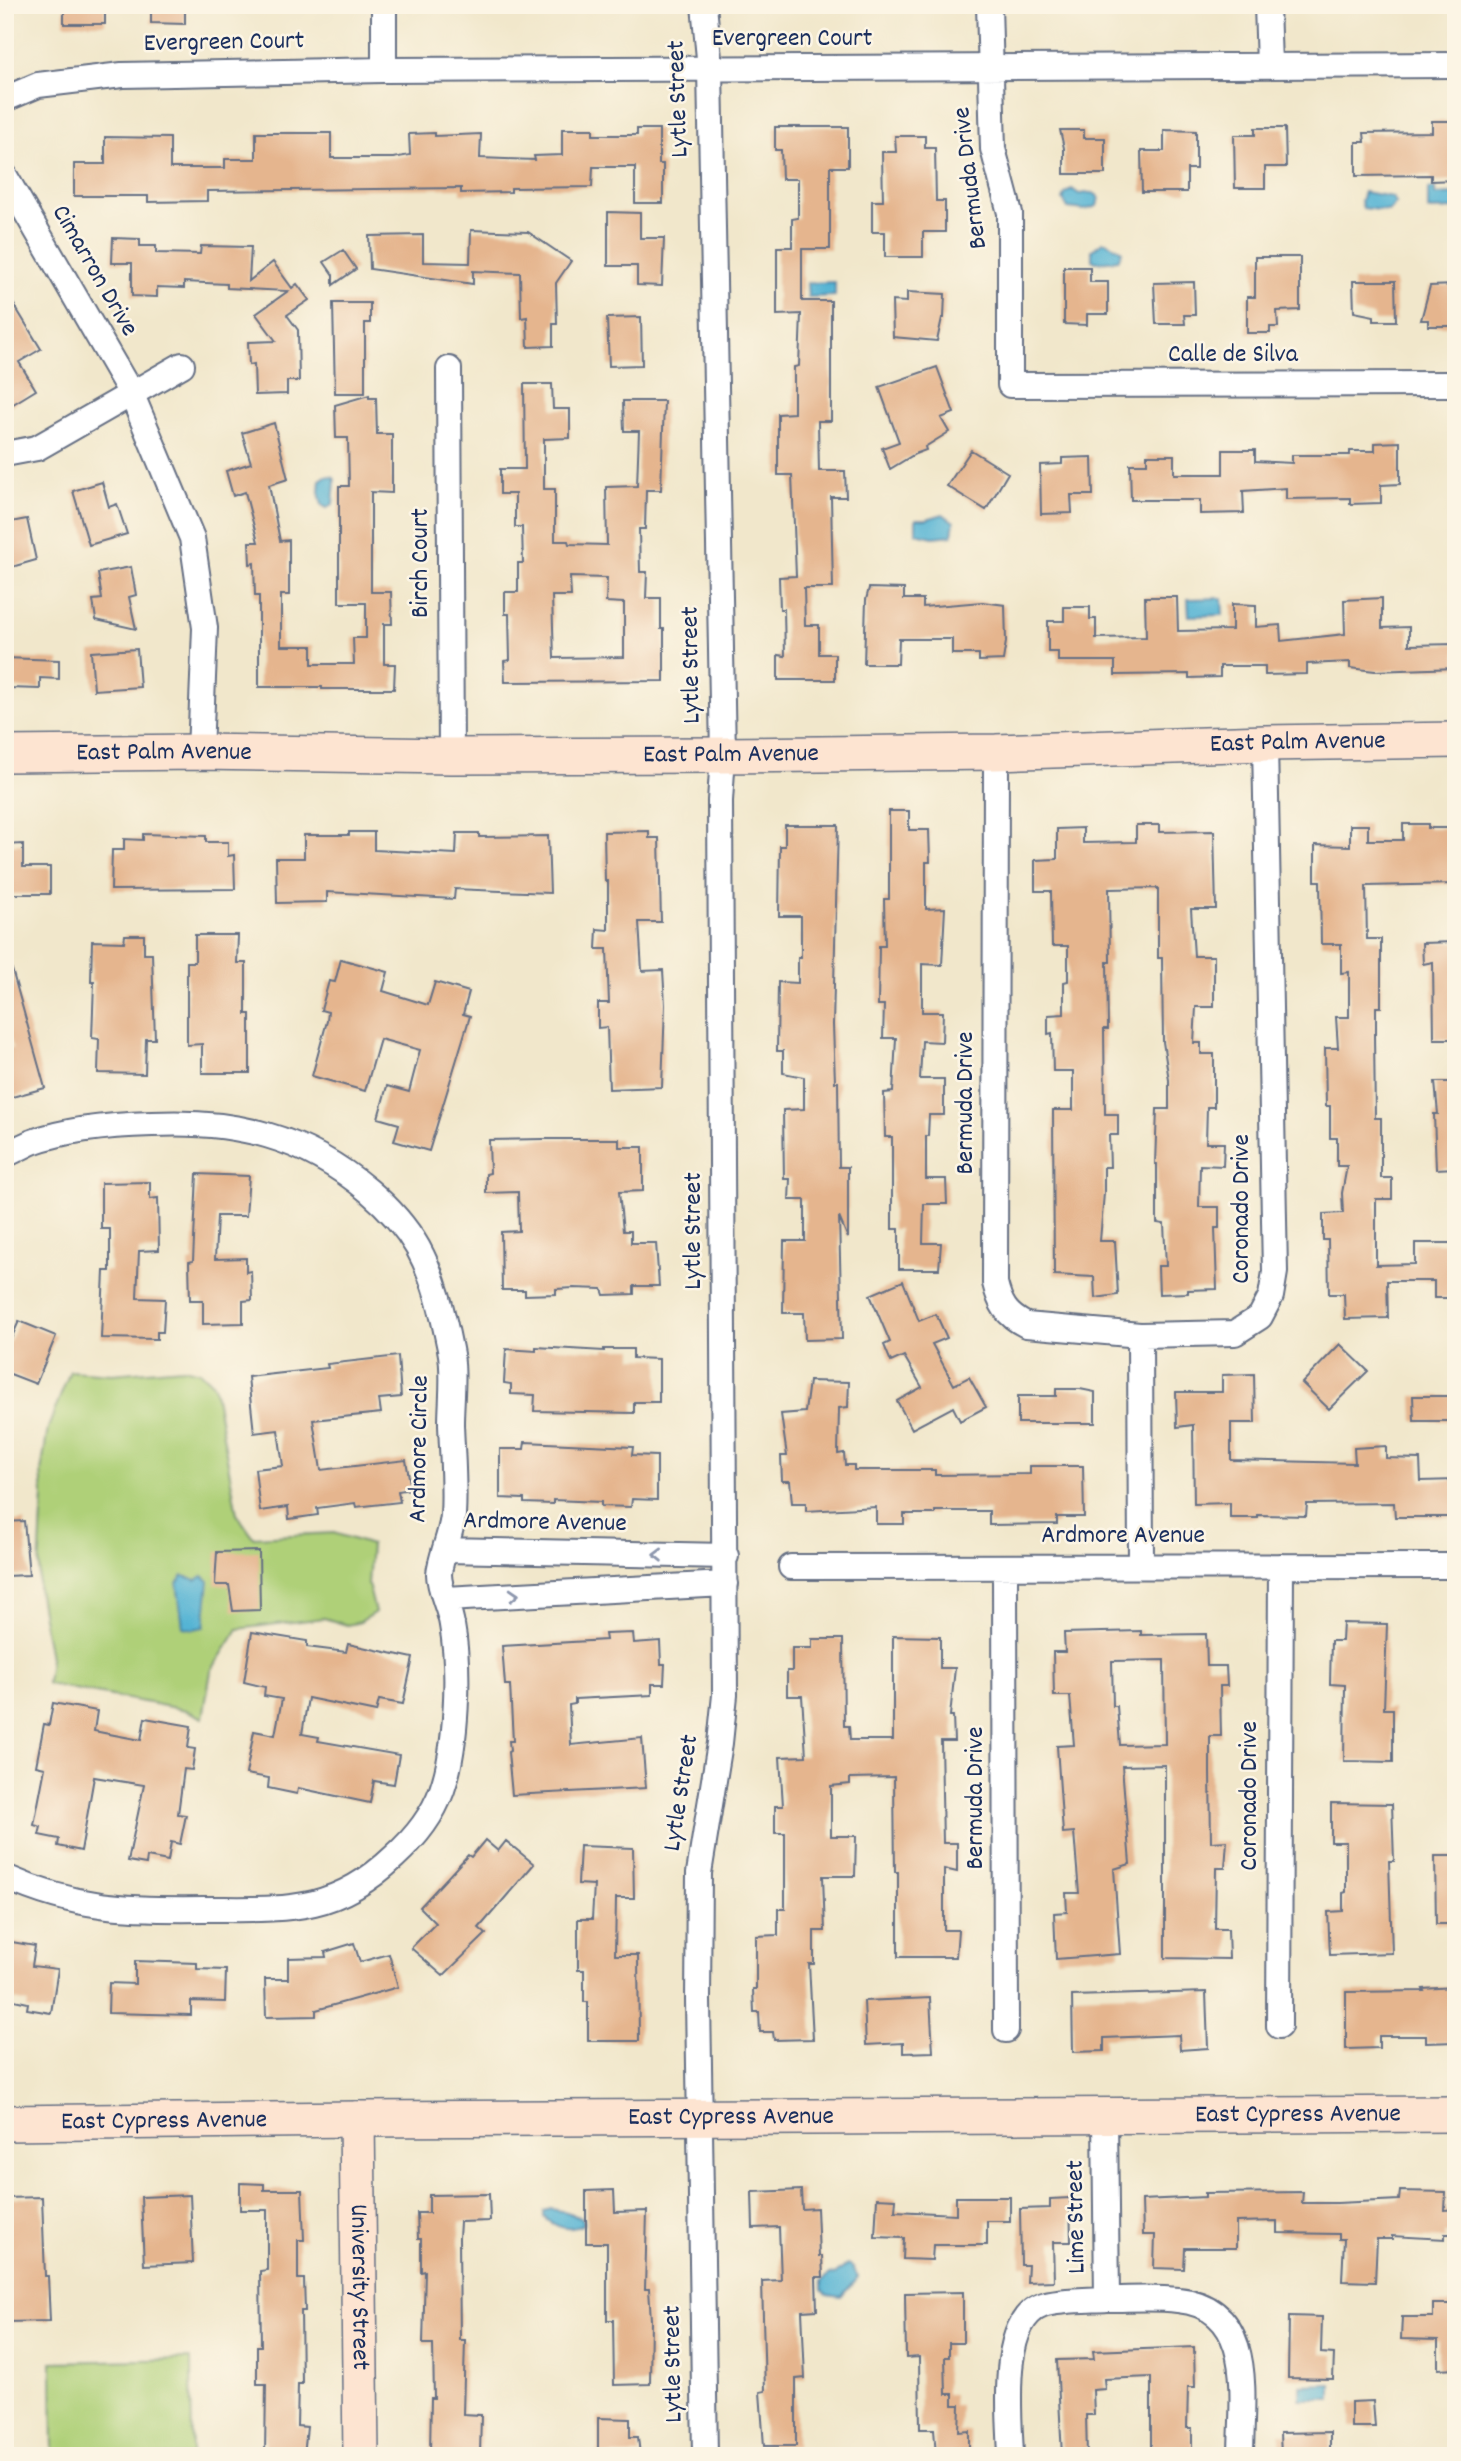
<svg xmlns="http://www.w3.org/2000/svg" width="1461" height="2461" font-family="Dekko,sans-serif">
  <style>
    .green { fill: #afd078; stroke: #65806b; stroke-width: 2 }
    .water { fill: #55b4d4; stroke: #387299; stroke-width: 2 }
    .building { fill: #e5b58e; fill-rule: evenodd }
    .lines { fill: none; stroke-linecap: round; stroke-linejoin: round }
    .street-casing { stroke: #666f84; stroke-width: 28 }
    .secondary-casing { stroke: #666f84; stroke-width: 38 }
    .street { stroke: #fff; stroke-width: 24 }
    .secondary { stroke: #fde4d1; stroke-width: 35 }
    .oneway { stroke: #8d97ae }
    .labels { text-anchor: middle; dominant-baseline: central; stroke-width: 5; stroke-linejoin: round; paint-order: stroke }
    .street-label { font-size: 26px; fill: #1b2f5e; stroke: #fcf5e5 }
  </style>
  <rect width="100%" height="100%" fill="#fcf5e5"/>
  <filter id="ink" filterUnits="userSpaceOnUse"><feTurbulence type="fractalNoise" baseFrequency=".0143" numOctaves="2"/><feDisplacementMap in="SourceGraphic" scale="14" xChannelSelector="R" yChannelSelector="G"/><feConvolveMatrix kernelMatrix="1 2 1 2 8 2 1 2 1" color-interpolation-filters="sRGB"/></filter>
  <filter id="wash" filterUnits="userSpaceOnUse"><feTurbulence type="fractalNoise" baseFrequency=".00686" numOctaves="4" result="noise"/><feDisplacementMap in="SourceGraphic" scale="28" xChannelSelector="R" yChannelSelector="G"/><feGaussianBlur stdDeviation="1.57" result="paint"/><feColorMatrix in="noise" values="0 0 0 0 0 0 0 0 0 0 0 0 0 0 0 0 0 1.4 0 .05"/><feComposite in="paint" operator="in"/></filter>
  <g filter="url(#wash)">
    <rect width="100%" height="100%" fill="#f1e7cb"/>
    <path class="green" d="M183,1368l17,4 14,13 23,129 16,23 81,-4 37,12 -3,39 7,28 -15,10 -13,3 -23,-7 -86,11 -27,42 -8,47 -17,-8 -139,-26 3,-26 -12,-70 5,-93 -2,-23 7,-44 22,-57 42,3z
      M191,2359l1,97h-139l-1,-94z"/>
    <path class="water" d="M1435,188v7l21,-1v15l-28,1v-21z
      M1072,189l7,5c9,0 14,-5 20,4l-2,8 -12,4 -17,-2 -5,-8 2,-6z
      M1364,192l28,5 4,6 -7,8 -26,-3 -2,-7z
      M1103,242h3l16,9 -4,9 -22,2 -4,-2v-10z
      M835,282v14l-27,1 -1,-14z
      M326,476l8,1 1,4 -2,23 -6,4 -5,-3 -3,-13 1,-12z
      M943,514l11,8 -2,13 -19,2 -17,-4v-14h11z
      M1222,598l1,17 -34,1 -1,-17z
      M183,1576l13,4 7,-4 6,5 -5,46 -11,2 -10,-2 -6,-44z
      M551,2209l16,3 15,7 1,5c-13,9 -29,2 -39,-7v-6z
      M848,2264l5,3 5,10 -17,20 -13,-2 -6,-6v-8l8,-7 5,1z
      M1332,2384v15h-32v-14z"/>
    <g id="blocks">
      <path class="building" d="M64,5h41v19h-41z
        M151,5h34v19l-34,-1z
        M1432,121h22l2,59 -25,1v-6l-75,1v-34h9l-1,-9 68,-1z
        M775,127h73v40h-18v82h-28v52h29v120h-13l1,50h26l1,26h-15l2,91h-29l1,37h14v29h16v26h-57v-25l7,1 -1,-47h-4l-1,-32 17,-1 -4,-101h-14v-61l16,-1v-46l5,-1 2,-52 -24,1v-68h15v-28l6,-1v-39h-16l-1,-29h-6z
        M1255,128h30l1,39h-21v21h-30l-1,-53h21z
        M562,129h31v6h44v-6h22v35h4v39h-28v-36h-42l-1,20 -81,1v4l-50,1v-5l-254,3v10l-59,1v-6h-74v-32h31v-27l65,1v30h55v-9h31v-26h75v25h62l17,-3 -1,-21 26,-1v3l46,-2 -1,24 55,2 -1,-4 28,-1z
        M1060,130h24v8h21v36h-41v-26z
        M1164,130l32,1v38h-9v23h-45l-1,-41h23z
        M895,136h30v12h10l1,53h9v31h-22v25h-38v-25h-13v-31h11l-1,-49h14z
        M608,212l32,1v25h24l-2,48 -25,-1v-19h-29z
        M471,230l57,2 43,29 -15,22 1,41h-4v22l-25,1 -1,-30 -6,1 -1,-45 -47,-2v13l-103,-15 -1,-33 54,-1v27l47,1z
        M113,238l27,1v7h16v7l44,1 1,-8 50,1 -2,34 24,-19 19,26 5,-4 12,16 -22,15 11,15 1,51h-12v13l-32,1 -1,-31 -5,1 -1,-23 28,-1 -20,-27 32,-23 -61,-3v-4l-43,-2v6l-27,-1v10l-25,-1v-33h-20z
        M343,250l13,19 -23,16v-10l-9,-13z
        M1255,257h45v53l-23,1 1,16h-8v6h-23v-36h8z
        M1064,267h26v15h18v32h-21v11l-23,-1z
        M1353,281h42l1,40h-22v-5l-20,-4z
        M1194,282l1,33h-11l1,9h-29l-2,-41z
        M1456,285v41h-28v-6h-7l9,-34z
        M5,290l36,59 -22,13 17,28 -31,19z
        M907,292l38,2 -1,24h-2l-5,23 -44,-4 -1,-36 15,1z
        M333,303h37v20h-5v70h-30z
        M641,317l1,48 -33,1 -2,-48z
        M937,367l17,46 -13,5 8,14 -24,15 1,3 -11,4 -25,15 -8,-21 17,-6 -20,-55z
        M524,384h28l1,25h17v29l-26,1v50h11v52h13l1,3 38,1 -1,-58 31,-1 2,-55h-15l-1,-30h41l-3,89h-15l-1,39h-6l1,43h7l-1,26h15v31h3v52l-159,1 -1,-21 6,-1 -1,-46h-4v-22h13v-29h5l-1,-36h-7v-33h-15v-25h25zM570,577l37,1 -1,24 18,1v54l-70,1 -2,-62h19z
        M369,395v3h7l1,36h15v59l-21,-1v100h20l1,32h-8v40h11l-1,25h-72v-2h-63v-91h-4l-1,-33 -4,1 -1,-22h9l-13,-50 -12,4 -7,-25 25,-8 -9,-30 32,-10 14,56 -19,6 11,56 9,-1v55h-8v51h31v18h42l-1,-26h13v-35h-27v-117h10l-1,-48h-12l-1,-33z
        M1400,442v42l-19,1v18l-31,1v-6l-64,1v-11l-43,3 1,22 -44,1v-14h-69l-1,-36h17v-9h27v19h49v-24h32v11l37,2v-8h58v-4h25v-8z
        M971,450l37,23 -22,37 -39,-24z
        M1092,457l1,38h-22l1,18 -31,1 -1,-49 22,-1v-6z
        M102,482l7,25 8,-3 10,30 -38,11 -16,-54z
        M27,519l9,41 -31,9v-46z
        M131,567l5,28 -7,2 7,32 -40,-9 -3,-20 9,-1 -4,-26z
        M869,588l35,1v10h19v8l59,-5 23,3 1,37 -3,18 -24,1v-7h-27v-15h-53l-1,25h-34l2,-64z
        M1145,597h32l1,34 54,-1v-26l24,1v22l24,-2 1,16 64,-7 -1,-34 38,-2v30l27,-1v18l47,-1v24l-81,3 -25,-3v-6l-43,2v10l-42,1v-9h-45v11l-31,1v-4l-74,1v-14h-57v-9h-10v-31h16v-14h26v12h6v19l50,-1z
        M137,649l3,38 -46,3 -3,-38z
        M5,658l54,2v19l-19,-1v11l-31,-1v-4h-4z
        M889,811h20v19h20l1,32h-4v47l19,-1 -3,57 -20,-1v48h21l-1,30 -20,-1 -2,38h24v36h-15l-1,21h-2v43h20l1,25h-23l-1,39h18l-2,26h-40v-40h-7v-92h-7l-1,-44 9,-1 3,-54h-13l1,-33h-6l1,-59h6l-1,-47h5z
        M1403,824h25v4h28v56l-90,2 1,53h14v68h-5v27h-2l1,84h6v60h11v21h-16v66l39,-1v-21h41v55h-22v-17h-47l1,37 -43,1 -1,-25h-15l-1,-54h-5v-26l20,-1 -1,-20 5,-27h-10v-28h-7v-32h-4l-1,-58h13l-2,-31h13v-45l-8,1v-29h-20l-1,-63h-5v-36l35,1v-21h18v15h35z
        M785,825h53l-5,200 2,57h3l1,85h9v71l-9,-21 3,122 -37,1 -1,-27h-21l1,-72h21v-41h-16l1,-21h-6l-1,-69 21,-1v-32l-21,-4v-22h-6l1,-69 20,1v-26h3v-41h-22l1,-70h5z
        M1136,825h23v7l55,-1 2,78h-25l3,47h20v51h-18l-2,36h7v11h13v53h-7l-1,36h18l-1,23 -23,-1 -1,42h20v21h-4l2,61 -29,1v3l-29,1 -1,-28h8l-2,-42 -7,-1v-59h-2l2,-55h12v-29l-6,-38 -1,-84h-4v-70l-49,1 1,73h-3l1,67h-4l1,85h13v21h-9l1,32h-6v26l-4,48h15l3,54 -23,3 -1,-21 -40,-2 -1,-165h20v-39h-20l-1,-38 -4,1v-19l16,-1v-32l4,-1v-35h-16l-1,-55h-16v-31l22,-1v-30l26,-1v15l53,-1z
        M649,831v7h10l2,84h-22l3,49 21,-1 2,35 -3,82 -53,2 -2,-62 -9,1v-25h11l-2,-54h-11l1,-20 11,1v-49h-3l-1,-49z
        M349,832h25v18l82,4 1,-21h22v4l69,-1 2,57 -95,-4 -1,10 -127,-7v10l-50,1 -1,-45h28v-23h45z
        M143,834l63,2v6h22v14l6,-1 1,34 -124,1 1,-40h12v-11l19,1z
        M23,844v23h27v27h-45v-49z
        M125,935h19v19h8l3,85h-9l-1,35 -47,-1 1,-34 -7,-1 2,-56h-3l1,-41 32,1z
        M195,935h43l-1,28h9v51h4v59h-48v-29l-15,1v-83h8z
        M1456,942v97h-22l-1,-77 -10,2 -1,-21z
        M341,959l47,13 -5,19 45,14 7,-23 34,10 -6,22 7,2 -41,135 -35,-10 5,-17 -21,-6 9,-32 22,6 11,-42 -40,-11 -15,52 -53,-15 15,-55 1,-9 -7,-2 8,-29 6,1z
        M5,966h6l34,122 -40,11v-48l8,-3 -8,-28z
        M1435,1082h21v86l-20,1 -2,-55h4z
        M544,1139h75v8h24v44l-24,1 4,39h8v12h25l3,43h-25v8l-30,1 -2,-6 -28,-1 -18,1v5l-31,1v-5h-23l-1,-58 18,-1 -1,-39 -32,1v-19l4,-1 -1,-33z
        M197,1174l52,2 -3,40h-29l-2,43 31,-1v14l5,-1 1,29 -9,1v22l-40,1v-24h-13l-1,-38 4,-1z
        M150,1182v17l8,-1 1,52 -20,1 -2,47 28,1 -2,33h-6v7l-56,-1 3,-67h6v-42h-9v-46z
        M903,1281l16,40 17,-7 11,24 -15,6 22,41 15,-8 17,30 -26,14 -7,-14 -41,22 -15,-28 25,-14 -18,-31 -13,6 -7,-17 6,-3 -20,-47z
        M19,1321l37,15 -20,48 -31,-12v-20z
        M1340,1344l28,27 -39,38 -27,-26z
        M536,1347l68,4v-2h29v9l26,1v43h-25v11l-100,-2 1,-16 -24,-1v-10l-7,-1 2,-34 30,2z
        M398,1356l3,41 -22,2 2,14 -68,7 8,50 85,-10 5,29 -13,2 2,11 -44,5 -1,-4 -38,5 1,7 -29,4 -1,-12 -28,4 -5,-42 28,-3 -5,-36 -24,3 -6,-56 80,-9 -1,-4z
        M1254,1374l1,49h-24v37l124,3 -1,-15 32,-2v12l34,1 1,22 35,-1v37h-61l-1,-14 -87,1 -1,12 -48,-1v3h-28v-15l-36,1 -1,-79 -16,2 -1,-35h46v-17z
        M809,1381l40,1 -1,25 -9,1 -1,46 6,-1 1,12h9v5h81v5l95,-1v-8h53l1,51h-27v7l-68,1v-14h-54v3h-31v10h-28v-17l-70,4v-8h-14l-2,-22h-8l-1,-25h6l-6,-42 24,-2z
        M1056,1389h24l15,3v31h-77v-27h38z
        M1413,1396h43v25h-42z
        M525,1442l108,5 -1,8 25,1v44l-25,-1 -1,8 -30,-1v-4l-48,-2v4l-29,-1v-4l-24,-1v-49h24z
        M24,1521l5,54 -24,1v-54z
        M259,1551l1,59 -27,1 -4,-26h-14l2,-33z
        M1343,1623l44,1 -3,85h9v53l-49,-1 1,-76 -15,-1 1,-43h11z
        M1141,1631v4l65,-1 1,32h19l1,20h-7l1,50h-11v36l1,70 16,-1 -2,27h-9l-1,61h13l1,30 -64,-1v-193l-43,1 8,98 -16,5 6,85 -64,5 -2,-46 13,-1 -1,-19h13l-5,-61 -11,1 -6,-87 17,-1 -4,-49h-16l-1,-44h12l-1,-19zM1164,1660l1,84 -45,1 -3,-39h-4l-1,-45z
        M252,1632l55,9v6l39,5 2,-8 65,14 -10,46 -24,-4 -3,12 -68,-14 -6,36 17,3 -1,4 81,14 -5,29 -20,-3 -4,22 -72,-15 -1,6 -29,-6 1,-10 -23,-4 8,-43 21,4 7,-36 -18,-3 1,-9 -21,-5z
        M633,1633l1,10 26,-2 1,23h4l-1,20h-12v11l-77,4v5l-6,1 2,40 71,-7 4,50 -134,7 -4,-43 2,-1 -1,-10h4l-3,-56h-5l-3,-39 104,-6 -1,-6z
        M893,1636l47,1v31h15l-5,48h3l1,25h-13l2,102h14v29l-13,-3v61h14l-2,27h-58v-85h-3l-1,-95 -44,1v6l-19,2v50h25l-1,40h-32l2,55h-11v33h-5l4,75 -39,1 -1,-8h-13l-1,-20h-5l-1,-23h3v-53l22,-1v-26h7v-76h-10v-27h8l-3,-49 26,-1 -4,-60h-15v-25h5v-23h20v-9h31l1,87h5l1,14h43z
        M53,1703l44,8 -3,20 10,2 37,7 4,-22 46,8 -3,22 7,1 -3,21 -8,-1 -6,45 8,1 -6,29 -9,-2 -3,19 -21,-4 -1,7 -18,-3 16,-76 -50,-8 -13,74 -23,-5 1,-7 -20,-4 2,-8 -7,-2 11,-57 -9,-2 8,-42 5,1z
        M1331,1803l61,1 2,57h-5l3,92 -62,2 -2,-43 15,-1v-18l3,-1v-50h-15z
        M485,1840l13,11 8,-10 28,23 -55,64 7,6 -43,42 -32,-28 25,-25 -16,-16 48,-52 3,2z
        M580,1846l53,2 1,50h-18l-1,57h23l1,86h-51v-39h-4v-32h-6v-51h14l2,-34 -16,-1z
        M1435,1856h21v68h-20z
        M12,1942l23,4 -3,20 26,3 -7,44 -24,-4 1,-6 -23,-5z
        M354,1943l6,19 29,-8 9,33 -82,23v6l-50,1 -1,-38h23v-21l38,-1 -1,-5z
        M135,1961l62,2v6l29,1 -1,32 -34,-1v14l-83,-2 1,-30 26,1z
        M1453,1987l1,11h2v44l-30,1v-7h-47v12l-33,1v-57l78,-1 -1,-2z
        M1206,1992l2,56 -28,2 -1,-15 -75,3v13l-31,1 -1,-56z
        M930,1998l3,54 -30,1v-10l-37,2 -2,-44z
        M240,2183l24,1v6h38l2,50h-6v39h6l1,32h-4l1,73h-4l-1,42 10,1 -3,28 -39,-1 1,-70h-9v-38h4l-1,-75 7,-1v-60h-27z
        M614,2190l1,22 32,-1 -2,78h4l2,31 -1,64 -36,1 -1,-65h-6v-77h-21v-52z
        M801,2190l1,19 15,-1 2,48h3l1,21h-7l1,33 -15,1 3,67 -9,1v67h-32l-4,-54 5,-1 -3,-110 19,-1 -2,-53 -26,1 -1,-36z
        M1400,2191l46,1 -1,18 11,-1v25h-11v5l-53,-3v3h-15l-2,43 -33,-1 2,-42h-5v-5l-62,-1v-12l-41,1v26h-51l-1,21 -30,-1 1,-33h-12l-1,-35 63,-3v-4l98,-1 -1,11h35l62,-3z
        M489,2194l1,27 -30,1 -1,16 1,102h5l-2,74 18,1 -1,40 -50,-1 1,-56h3l-1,-54h-10l2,-73 -4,1v-33h-3l-1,-26h12v-18z
        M190,2195l3,68 -49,2 -3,-68z
        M42,2197l3,79h3l2,45 -45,1v-124z
        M956,2197h54v24h-23v24h-54l-1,15 -29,-1 1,-21 -29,-1 2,-39 19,1 -1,12 61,3z
        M1070,2198l1,44h-18l1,39 -27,1 1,-17h-7l-1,-56 30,-1v-9z
        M963,2292v51h-14v14h-4l1,37h7v11h7l-1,27 10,-1v25h-33l-2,-27h-14l-1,-72 -13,1 -1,-65z
        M1433,2304h20l3,64 -18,1v-29l-37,-1 1,-22h31z
        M1289,2316l33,1 -1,36 13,1 -1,25 -45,-1z
        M1194,2347l1,40h-7l-1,41h5v27l-41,1v-79l-47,2 1,10 -12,1 1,25h-8l1,41h-25l-5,-96 37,-1 -1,-8z
        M1373,2401l2,26h-24v-25z
        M598,2418l32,1v18h8l2,18h-42z
        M1330,2432v24h-49l-1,-23z"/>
    </g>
  </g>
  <g filter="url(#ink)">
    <use href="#blocks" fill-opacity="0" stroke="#666f84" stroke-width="2"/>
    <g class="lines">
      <g class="street-casing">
        <path id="street" d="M384,5v65
          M704,5l6,64 13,686 -3,46 5,894 -5,48 -21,130 -1,127 7,456
          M989,5l4,144 17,64v172l446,-1
          M1267,5l2,60
          M5,99l33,-14 84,-10 262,-5 1072,-5
          M5,176l127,219 60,143 13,90 -5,124
          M449,369l2,387
          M5,454l32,-6 145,-83
          M996,752l-1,531c5,21 11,32 31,42l114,10 95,-2 25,-16 11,-21 4,-24 -10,-529
          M5,1155c9,-4 18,-9 27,-13 35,-13 83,-17 120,-18 84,-4 152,12 217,67 19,16 37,36 49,57 17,31 25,66 32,101 5,23 1,51 1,75 1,30 4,61 2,91 -1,18 -13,43 -14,59 0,16 11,35 13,51 8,44 5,122 -10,165 -9,25 -28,49 -48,67 -61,58 -111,52 -190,52 -75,1 -128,0 -199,-32
          M1140,1335l1,231
          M446,1550l280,6
          M791,1567l665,-1
          M1005,1567l1,463
          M446,1599l279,-15
          M1279,2026l2,-460
          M1107,2299c24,0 48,-2 71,1 80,8 63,99 63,156
          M1011,2456c-1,-37 -13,-136 32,-151 14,-5 48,-5 64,-6l-2,-183"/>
      </g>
      <g class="secondary-casing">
        <g id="secondary">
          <path id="s1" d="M5,754l195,-2 251,4 272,-1 273,-3 269,-9 191,-3"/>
          <path id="s2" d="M357,2119l4,337"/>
          <path id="s3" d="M5,2123l352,-4 1099,-5"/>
        </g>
      </g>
      <use href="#street" class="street"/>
      <use href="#secondary" class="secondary"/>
    </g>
    <defs><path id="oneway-chevron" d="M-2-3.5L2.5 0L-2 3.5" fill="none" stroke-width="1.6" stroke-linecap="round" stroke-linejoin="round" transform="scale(1.75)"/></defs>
    <g class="oneway">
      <use href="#oneway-chevron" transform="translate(658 1555) rotate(-179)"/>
      <use href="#oneway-chevron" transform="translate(514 1595) rotate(-3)"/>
    </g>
  </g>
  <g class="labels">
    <g class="street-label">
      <text x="792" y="39">Evergreen Court</text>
      <text transform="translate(224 43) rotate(-1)">Evergreen Court</text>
      <text transform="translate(679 99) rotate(-92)">Lytle Street</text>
      <text transform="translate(971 178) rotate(-97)">Bermuda Drive</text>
      <text transform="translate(94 271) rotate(60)">Cimarron Drive</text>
      <text x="1233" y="355">Calle de Silva</text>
      <text transform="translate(421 563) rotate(-90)">Birch Court</text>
      <text transform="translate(692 665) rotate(-91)">Lytle Street</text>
      <text stroke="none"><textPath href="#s1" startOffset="1293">East Palm Avenue</textPath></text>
      <text stroke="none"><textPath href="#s1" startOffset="159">East Palm Avenue</textPath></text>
      <text stroke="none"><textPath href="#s1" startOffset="726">East Palm Avenue</textPath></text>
      <text transform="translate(966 1103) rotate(-90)">Bermuda Drive</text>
      <text transform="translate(1242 1209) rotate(-90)">Coronado Drive</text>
      <text transform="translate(694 1231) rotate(-90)">Lytle Street</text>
      <text transform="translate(420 1449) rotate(-89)">Ardmore Circle</text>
      <text transform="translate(545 1523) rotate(1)">Ardmore Avenue</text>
      <text x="1123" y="1536">Ardmore Avenue</text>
      <text transform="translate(682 1793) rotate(-81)">Lytle Street</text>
      <text transform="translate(1250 1796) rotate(-90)">Coronado Drive</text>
      <text transform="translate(976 1798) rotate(-90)">Bermuda Drive</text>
      <text stroke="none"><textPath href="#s3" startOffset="1293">East Cypress Avenue</textPath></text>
      <text stroke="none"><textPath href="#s3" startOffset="726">East Cypress Avenue</textPath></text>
      <text stroke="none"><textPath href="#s3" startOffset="159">East Cypress Avenue</textPath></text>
      <text transform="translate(1077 2217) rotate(-91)">Lime Street</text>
      <text stroke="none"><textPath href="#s2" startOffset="168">University Street</textPath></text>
      <text transform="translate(674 2364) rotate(-91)">Lytle Street</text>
    </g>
  </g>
  <rect width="1461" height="2461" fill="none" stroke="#fcf5e5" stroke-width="28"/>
</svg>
